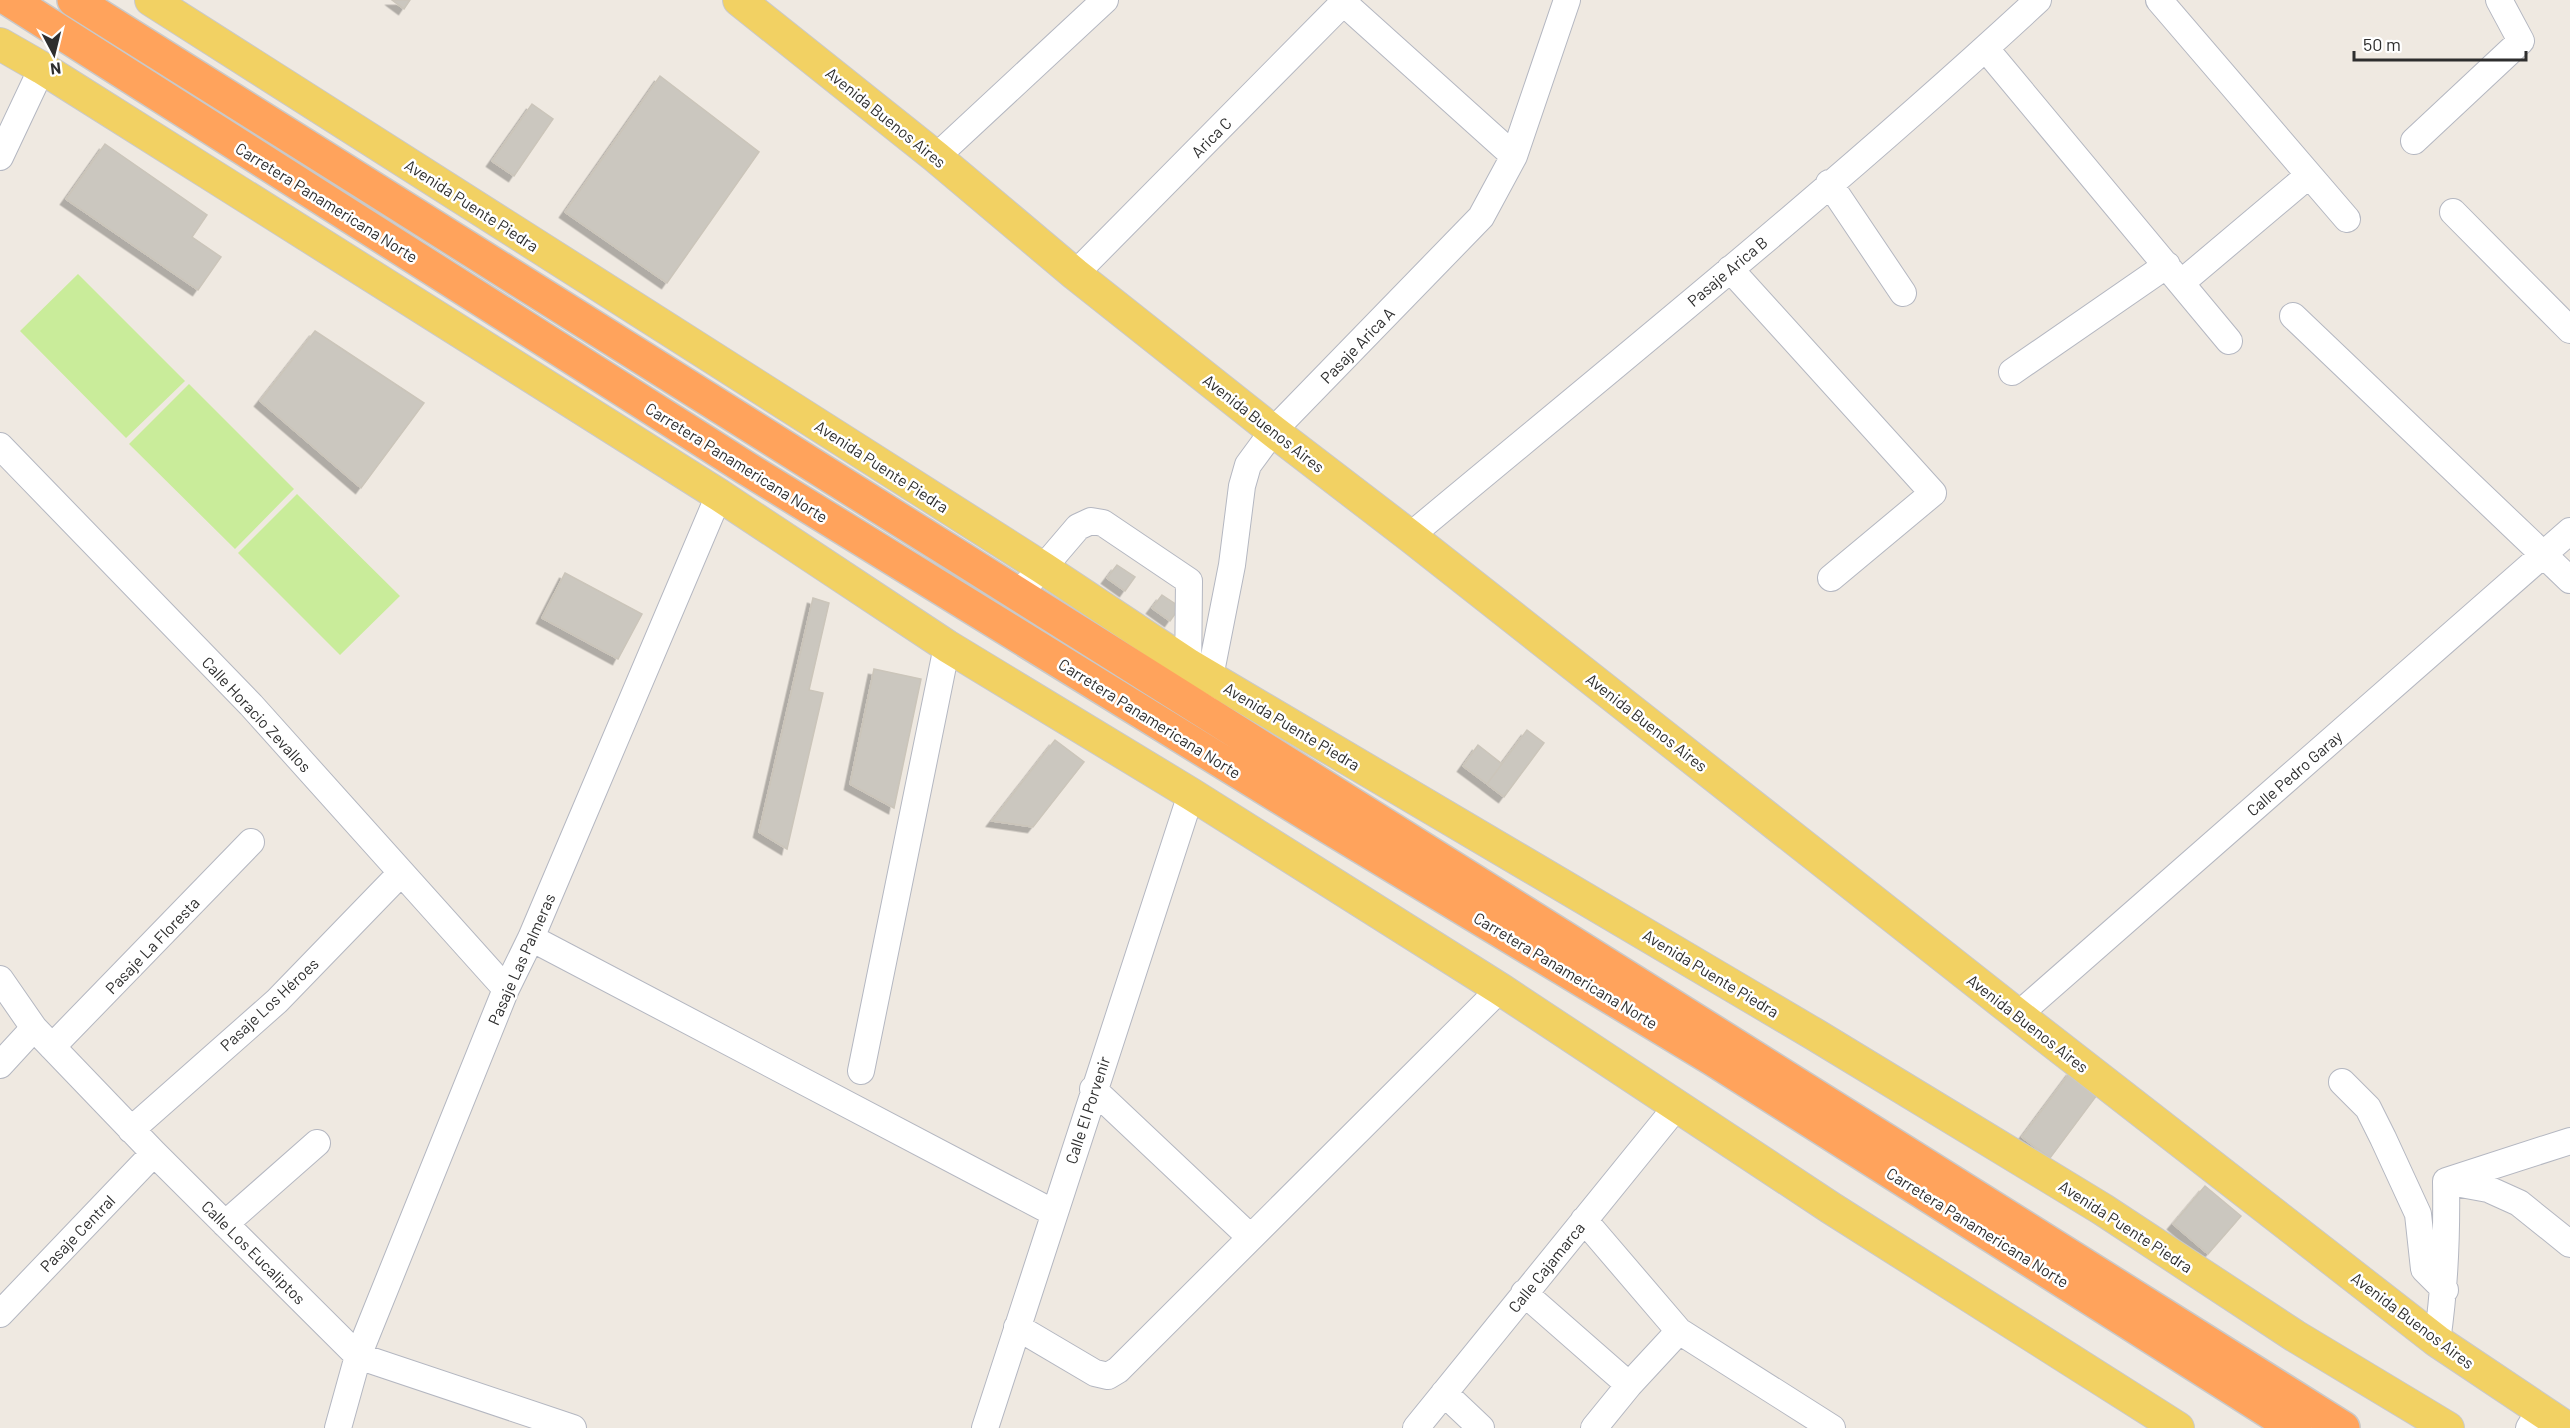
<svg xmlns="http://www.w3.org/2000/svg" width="2570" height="1428" font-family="Barlow,sans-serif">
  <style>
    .pitch { fill: #c9ec9a }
    .building { fill: #cbc7bf; stroke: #cbc5ba; stroke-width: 1.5; filter: url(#shadow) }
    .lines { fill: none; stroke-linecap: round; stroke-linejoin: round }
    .minor-casing { stroke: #b4b7c1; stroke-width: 28 }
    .major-casing { stroke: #c9c9c9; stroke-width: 34 }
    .highway-casing { stroke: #c9c9c9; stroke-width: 36 }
    .minor { stroke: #fff; stroke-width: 26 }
    .major { stroke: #f2d163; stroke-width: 32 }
    .highway { stroke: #ffa35c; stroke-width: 33 }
    .labels { text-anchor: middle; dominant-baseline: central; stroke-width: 5; stroke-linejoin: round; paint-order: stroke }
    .street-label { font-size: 16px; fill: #2e2e2e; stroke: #fff }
  </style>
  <defs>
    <filter id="shadow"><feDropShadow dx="-5.5" dy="5.5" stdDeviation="0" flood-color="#0004"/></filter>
  </defs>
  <rect width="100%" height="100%" fill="#efe9e1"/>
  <path class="pitch" d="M78,274l107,107 -59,57 -106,-107z
    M189,384l105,105 -59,60 -106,-105z
    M297,494l103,102 -60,59 -102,-102z"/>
  <path class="building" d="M392,0h18l-6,9z
    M660,76l99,76 -92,131 -102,-71z
    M532,104l21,15 -39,57 -22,-15z
    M105,144l102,71 -15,22 29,20 -23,33 -132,-91z
    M315,331l109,72 -63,85 -101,-87z
    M1117,565l18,12 -10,14 -18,-13z
    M565,573l77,41 -24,45 -76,-41z
    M1162,595l18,12 -10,14 -18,-13z
    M813,598l16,5 -20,87 14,3 -36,156 -28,-17z
    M874,669l47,10 -27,129 -44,-24z
    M1527,730l17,13 -40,54 -17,-13z
    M1055,740l29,22 -51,65 -41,-6z
    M1478,745l24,19 -15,20 -24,-18z
    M2072,1070l28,21 -50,67 -28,-21z
    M2205,1186l36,30 -33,38 -35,-30z"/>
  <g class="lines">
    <g class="minor-casing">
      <path id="minor" d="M2159,0l188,219
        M1344,3l170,153
        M1986,49l243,292
        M2414,141l107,-100 -22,-41
        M0,157l42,-89
        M936,157l169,-157
        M1829,183l74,110
        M2453,212l117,118
        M1730,269l203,224 -102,85
        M1075,274l271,-274
        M2181,283l128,-108
        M2293,316l277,264
        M2012,372l155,-107
        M0,446l251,259 255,284
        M1410,536c211,-176 427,-350 628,-536
        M1016,595l27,-27 35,-41 13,-6 12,2 86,58 -1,99
        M1204,695l6,-18 22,-112 10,-79 6,-21 25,-34 208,-214 33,-61 53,-156
        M531,938l523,275
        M0,979l34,49 120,125 204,203 215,72
        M2018,1015l552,-484
        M52,1047l199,-205
        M0,1065l34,-37
        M861,1071l86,-425
        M2342,1082l26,26 15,30 35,76 6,55 21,21
        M1093,1089l157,148
        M131,1130l146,-129 124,-128
        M2450,1182l38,7 31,14 51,41
        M1584,1220l95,111 153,97
        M225,1224l92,-81
        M1524,1293l105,92
        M0,1314l154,-161
        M1017,1327l78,46 13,3 10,-6 382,-381
        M2437,1341c8,-54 10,-105 9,-160l124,-40
        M1444,1393l37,35
        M338,1428l20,-72 148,-367 25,-51 188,-443
        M985,1428l206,-634
        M1416,1428l261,-322
        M1594,1428l35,-43 50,-54
        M2529,1428l11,-18"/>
    </g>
    <g class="major-casing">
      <path id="major" d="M151,0l892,568 146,97 625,369 288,175 193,127 153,92
        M739,0l197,157 139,117 198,157 137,105 608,479 419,326 130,87
        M0,44l42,24 677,427 228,151 244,148 309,195 331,219 347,220"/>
    </g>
    <g class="highway-casing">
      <path id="highway" d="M10,0l736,468 566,349 401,242 582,369
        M74,0l2269,1428"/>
    </g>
    <use href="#minor" class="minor"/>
    <use href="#major" class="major"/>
    <use href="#highway" class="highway"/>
  </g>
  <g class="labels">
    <g class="street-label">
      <text transform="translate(886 117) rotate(39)">Avenida Buenos Aires</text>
      <text transform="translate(1211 137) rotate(-45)">Arica C</text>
      <text transform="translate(327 202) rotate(32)">Carretera Panamericana Norte</text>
      <text transform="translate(472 205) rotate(33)">Avenida Puente Piedra</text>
      <text transform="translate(1727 271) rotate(-40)">Pasaje Arica B</text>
      <text transform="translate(1357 345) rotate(-46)">Pasaje Arica A</text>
      <text transform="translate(1264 423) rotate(38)">Avenida Buenos Aires</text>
      <text transform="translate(737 462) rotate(32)">Carretera Panamericana Norte</text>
      <text transform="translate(882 466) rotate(33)">Avenida Puente Piedra</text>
      <text transform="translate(257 714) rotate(47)">Calle Horacio Zevallos</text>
      <text transform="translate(1150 718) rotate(32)">Carretera Panamericana Norte</text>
      <text transform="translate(1647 722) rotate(38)">Avenida Buenos Aires</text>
      <text transform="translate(1292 726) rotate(31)">Avenida Puente Piedra</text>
      <text transform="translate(2294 773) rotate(-41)">Calle Pedro Garay</text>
      <text transform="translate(152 945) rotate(-46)">Pasaje La Floresta</text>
      <text transform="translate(521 959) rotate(-66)">Pasaje Las Palmeras</text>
      <text transform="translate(1566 970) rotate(31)">Carretera Panamericana Norte</text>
      <text transform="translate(1711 973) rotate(31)">Avenida Puente Piedra</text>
      <text transform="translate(269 1004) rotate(-43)">Pasaje Los Héroes</text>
      <text transform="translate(2028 1023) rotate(38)">Avenida Buenos Aires</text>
      <text transform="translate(1087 1110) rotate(-72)">Calle El Porvenir</text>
      <text transform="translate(2126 1226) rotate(33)">Avenida Puente Piedra</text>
      <text transform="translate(1978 1227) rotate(32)">Carretera Panamericana Norte</text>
      <text transform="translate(77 1233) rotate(-46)">Pasaje Central</text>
      <text transform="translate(254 1252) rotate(45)">Calle Los Eucaliptos</text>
      <text transform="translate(1546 1267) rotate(-51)">Calle Cajamarca</text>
      <text transform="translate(2413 1320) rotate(37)">Avenida Buenos Aires</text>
    </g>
  </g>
  <g transform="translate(54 54) rotate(173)" stroke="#ffffff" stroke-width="4.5" paint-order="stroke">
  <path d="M0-4.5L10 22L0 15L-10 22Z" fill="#2e2e2e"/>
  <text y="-9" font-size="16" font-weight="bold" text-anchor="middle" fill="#2e2e2e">N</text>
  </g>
  <path d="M2354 51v9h172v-9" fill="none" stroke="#2e2e2e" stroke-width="3"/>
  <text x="2363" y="51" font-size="18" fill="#2e2e2e" stroke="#ffffff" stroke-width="4.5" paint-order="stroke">50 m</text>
</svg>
